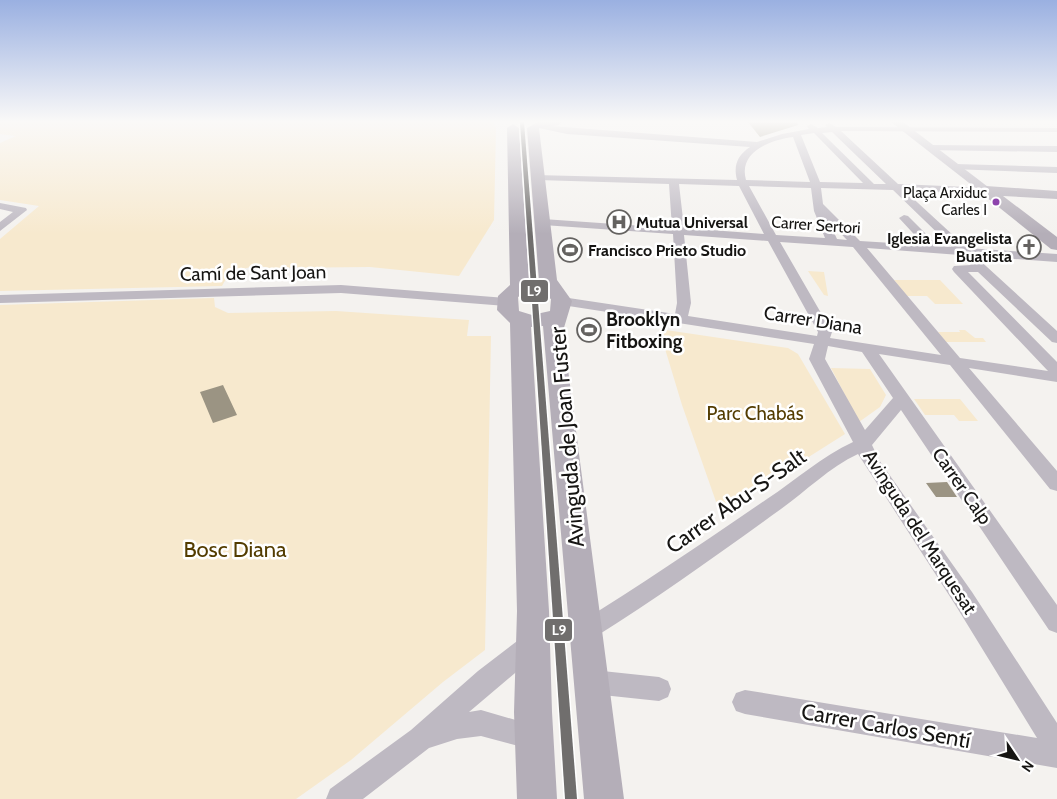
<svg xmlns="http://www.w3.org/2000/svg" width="1057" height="799" font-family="Cabin,sans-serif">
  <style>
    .green { fill: #f7e9ce }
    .building { fill: #9b9483 }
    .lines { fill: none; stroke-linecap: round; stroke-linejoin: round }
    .minor { fill: #beb9c2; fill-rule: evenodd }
    .tertiary { fill: #beb9c2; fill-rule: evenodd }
    .secondary { fill: #b4aeb8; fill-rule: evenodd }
    .rail-1-casing { stroke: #fff; stroke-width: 3 }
    .rail-1 { fill: #706e6d; fill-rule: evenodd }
    .bus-dot { fill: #8e44ad; stroke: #fff; stroke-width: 2 }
    .labels { text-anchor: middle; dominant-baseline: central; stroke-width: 5; stroke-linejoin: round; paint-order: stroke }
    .far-bus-label { font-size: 15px; fill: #161513; stroke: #fff; text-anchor: end }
    .far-poi-label { font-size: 16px; font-weight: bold; fill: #161513; stroke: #fff; text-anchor: start }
    .far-street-label { font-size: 16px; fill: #161513; stroke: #fff }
    .street-label { font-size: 19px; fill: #161513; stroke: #fff }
    .poi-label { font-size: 19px; font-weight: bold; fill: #161513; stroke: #fff; text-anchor: start }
    .park-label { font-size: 19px; fill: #533c00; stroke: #fff }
    .near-street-label { font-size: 22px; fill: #161513; stroke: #fff }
    .near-park-label { font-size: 22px; fill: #533c00; stroke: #fff }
    .line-badge { stroke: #fff; stroke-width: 2 }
    .badge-label { font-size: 14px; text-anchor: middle; font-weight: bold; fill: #fff }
  </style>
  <rect width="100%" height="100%" fill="#f4f2ef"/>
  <path class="green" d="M0,122h493l3,6 -2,92 -35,56 -89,-9 -100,1c-16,-5 -41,2 -48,18l-222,5v-52l39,-33 -39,-6v-57l16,-7 -16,-2z
    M808,271l16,1 4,24 -4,-1z
    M894,280h46l23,24h-28l-8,-8h-20z
    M214,298l1,9 13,6 108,-2 133,9 -2,16h24l-6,314 -42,32 -92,78 -55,39h-296v-494z
    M659,329l129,19 10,6 47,80 -125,79 -38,-108z
    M959,330h6l10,8h8l3,4h-40l-8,-10h22z
    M831,368l39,1 16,26 -6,12 -21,15z
    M914,399h46l18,22h-19l-5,-6h-29z"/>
  <path class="building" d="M748,122h49l1,3 -38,12z
    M223,385l14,30 -24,8 -13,-31z
    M947,482l10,15h-21l-10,-14z"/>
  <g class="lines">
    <path class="minor" d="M829,123l7,4 221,1v4l-216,-1 57,53 92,4v4l-4,1 -81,-2 62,57 90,6v8l-82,-6 82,75v12l-5,-1 -74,-70h-10l89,90v20l-88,-14 88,103v20l-7,-2 -100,-124 -71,-11 178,251v28l-8,-3 -148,-220 -29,35 7,15 93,132 85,131v45l-312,-54 -9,-3 -4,-9 4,-9 9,-3 292,48 -81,-132 -98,-152c-28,13 -52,37 -77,55 -61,44 -122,88 -186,128l-8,3 -8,-3 -4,-7 4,-7c64,-39 126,-82 188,-124 29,-19 55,-43 86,-57l-44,-83 5,-15 -252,-39 -7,-4 7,-4 113,17 2,-11 -4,-69 -130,-9 -6,-3 6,-3 129,9 -3,-44 -131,-4 -5,-3 2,-2 202,5c-4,-15 1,-25 13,-33l-183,-13 -33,-7 4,-2 219,17 25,-8 27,-5 -2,-3 4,-2 7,4 9,-1 -2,-2zM832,132l54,52h-12l-52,-51zM814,133l49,50 -43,-1 -19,-47zM793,137l17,45 -64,-2c-8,-28 24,-40 47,-43zM679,184l60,2 25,48 -80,-6zM749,186l62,2 3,23 11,27 -49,-3zM821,188l72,2 59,57 -14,-1 -30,-30 -4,-1 -5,3 25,27 -64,-4 -37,-37zM828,220l19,20 -10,-1zM684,235l84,6 50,91 -1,4 -129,-20 3,-13zM780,242l73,5 88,108 -111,-17 2,-6zM867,248l93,7 11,10 -17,1 -2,3 2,3 94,99 -88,-13zM828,346l34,6 31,46 -28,32 -40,-71z
      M930,145l127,1v6l-130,-2v-4z
      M955,164l102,3v6l-105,-4v-4z
      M0,203l26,5 1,2 -27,21v-9l13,-10 -13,-3z
      M341,285l165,13 7,4 -7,4 -165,-13 -341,10v-8z
      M533,632l8,3 4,8 -4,8 -72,61 12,-2 62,18 4,9 -4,9 -9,4 -53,-14 -24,3 -28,9 -66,51h-37l4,-10 81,-59 67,-59 47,-36z
      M593,670l66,7 9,4 3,8 -3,8 -9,4 -66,-7 -9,-4 -3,-8 3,-8z"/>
    <path class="tertiary" d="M891,122h12l89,68 -6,4 -4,-1z"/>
    <path class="secondary" d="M538,122h23l-2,3 -20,3 18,152 15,21 -9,30 61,468h-40l-41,-473 -12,1 18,284 3,101 5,87h-40l-3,-87 3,-101 -7,-288 -13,-13 1,-14 12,-11 -3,-157 6,-4 6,4 10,152 10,1 -12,-153zM528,291l11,1 12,7 -1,12 -18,4 -13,-4 -1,-14z
      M986,186l71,5v8l-54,-3 54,41v13l-6,-1 -70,-56 -2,-3z"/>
    <g class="rail-1-casing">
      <path id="rail-1" d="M520,122h4l53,677h-12z"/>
    </g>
    <use href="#rail-1" class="rail-1"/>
  </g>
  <linearGradient id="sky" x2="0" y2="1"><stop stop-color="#9ab0e1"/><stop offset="0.52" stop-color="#faf9f8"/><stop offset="1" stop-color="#faf9f8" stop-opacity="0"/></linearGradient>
  <rect width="1057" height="234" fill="url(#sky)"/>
  <defs>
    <g id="hospital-ring" transform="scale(1.25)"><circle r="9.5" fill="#fff" stroke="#646260" stroke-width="1.5"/><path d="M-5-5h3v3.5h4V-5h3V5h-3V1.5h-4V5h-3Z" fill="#646260"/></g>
    <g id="church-ring" transform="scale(1.25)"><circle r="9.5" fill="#fff" stroke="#646260" stroke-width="1.5"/><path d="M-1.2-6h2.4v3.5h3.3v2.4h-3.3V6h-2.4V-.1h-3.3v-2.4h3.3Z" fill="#646260"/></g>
    <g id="stadium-ring" transform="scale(1.25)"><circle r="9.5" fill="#fff" stroke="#646260" stroke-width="1.5"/><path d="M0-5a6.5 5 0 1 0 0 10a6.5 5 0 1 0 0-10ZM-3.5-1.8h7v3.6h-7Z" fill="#646260"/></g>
  </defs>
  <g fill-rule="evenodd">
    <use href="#hospital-ring" x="619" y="222"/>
    <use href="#church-ring" x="1029" y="247"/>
    <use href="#stadium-ring" x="570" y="250"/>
    <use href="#stadium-ring" x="589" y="330"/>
  </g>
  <circle class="bus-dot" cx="996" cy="202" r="4.5"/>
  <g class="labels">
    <g class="far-bus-label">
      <text x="987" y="193">Plaça Arxiduc<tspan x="987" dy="17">Carles I</tspan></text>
    </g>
    <g class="far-poi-label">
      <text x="636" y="222">Mutua Universal</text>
      <text x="1012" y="238" text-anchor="end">Iglesia Evangelista<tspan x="1012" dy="18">Buatista</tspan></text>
      <text x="588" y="250">Francisco Prieto Studio</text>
    </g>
    <g class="far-street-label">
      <text transform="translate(816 225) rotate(4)">Carrer Sertori</text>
    </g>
    <g class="street-label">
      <text transform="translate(253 273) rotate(-1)">Camí de Sant Joan</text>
      <text transform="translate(813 320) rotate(9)">Carrer Diana</text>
      <text transform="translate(962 486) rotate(55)">Carrer Calp</text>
      <text transform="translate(920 532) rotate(57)">Avinguda del Marquesat</text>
    </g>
    <g class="poi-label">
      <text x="606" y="319">Brooklyn<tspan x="606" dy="22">Fitboxing</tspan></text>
    </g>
    <g class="park-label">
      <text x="755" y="413">Parc Chabás</text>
    </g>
    <g class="near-street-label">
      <text transform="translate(567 437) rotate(-95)">Avinguda de Joan Fuster</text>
      <text transform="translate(736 501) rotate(-35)">Carrer Abu-S-Salt</text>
      <text transform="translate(886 726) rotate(10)">Carrer Carlos Sentí</text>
    </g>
    <g class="near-park-label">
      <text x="235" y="549">Bosc Diana</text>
    </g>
  </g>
  <g class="line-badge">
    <rect x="520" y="279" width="29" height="24" rx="5" fill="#706e6d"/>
    <rect x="544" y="618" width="29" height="24" rx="5" fill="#706e6d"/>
  </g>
  <g class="badge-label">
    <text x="534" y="296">L9</text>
    <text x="559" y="635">L9</text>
  </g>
  <g transform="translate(1017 759) rotate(125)" stroke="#ffffff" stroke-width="4" paint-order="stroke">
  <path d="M0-4L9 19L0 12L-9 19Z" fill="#161513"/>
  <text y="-8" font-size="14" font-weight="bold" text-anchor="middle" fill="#161513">N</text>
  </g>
</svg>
